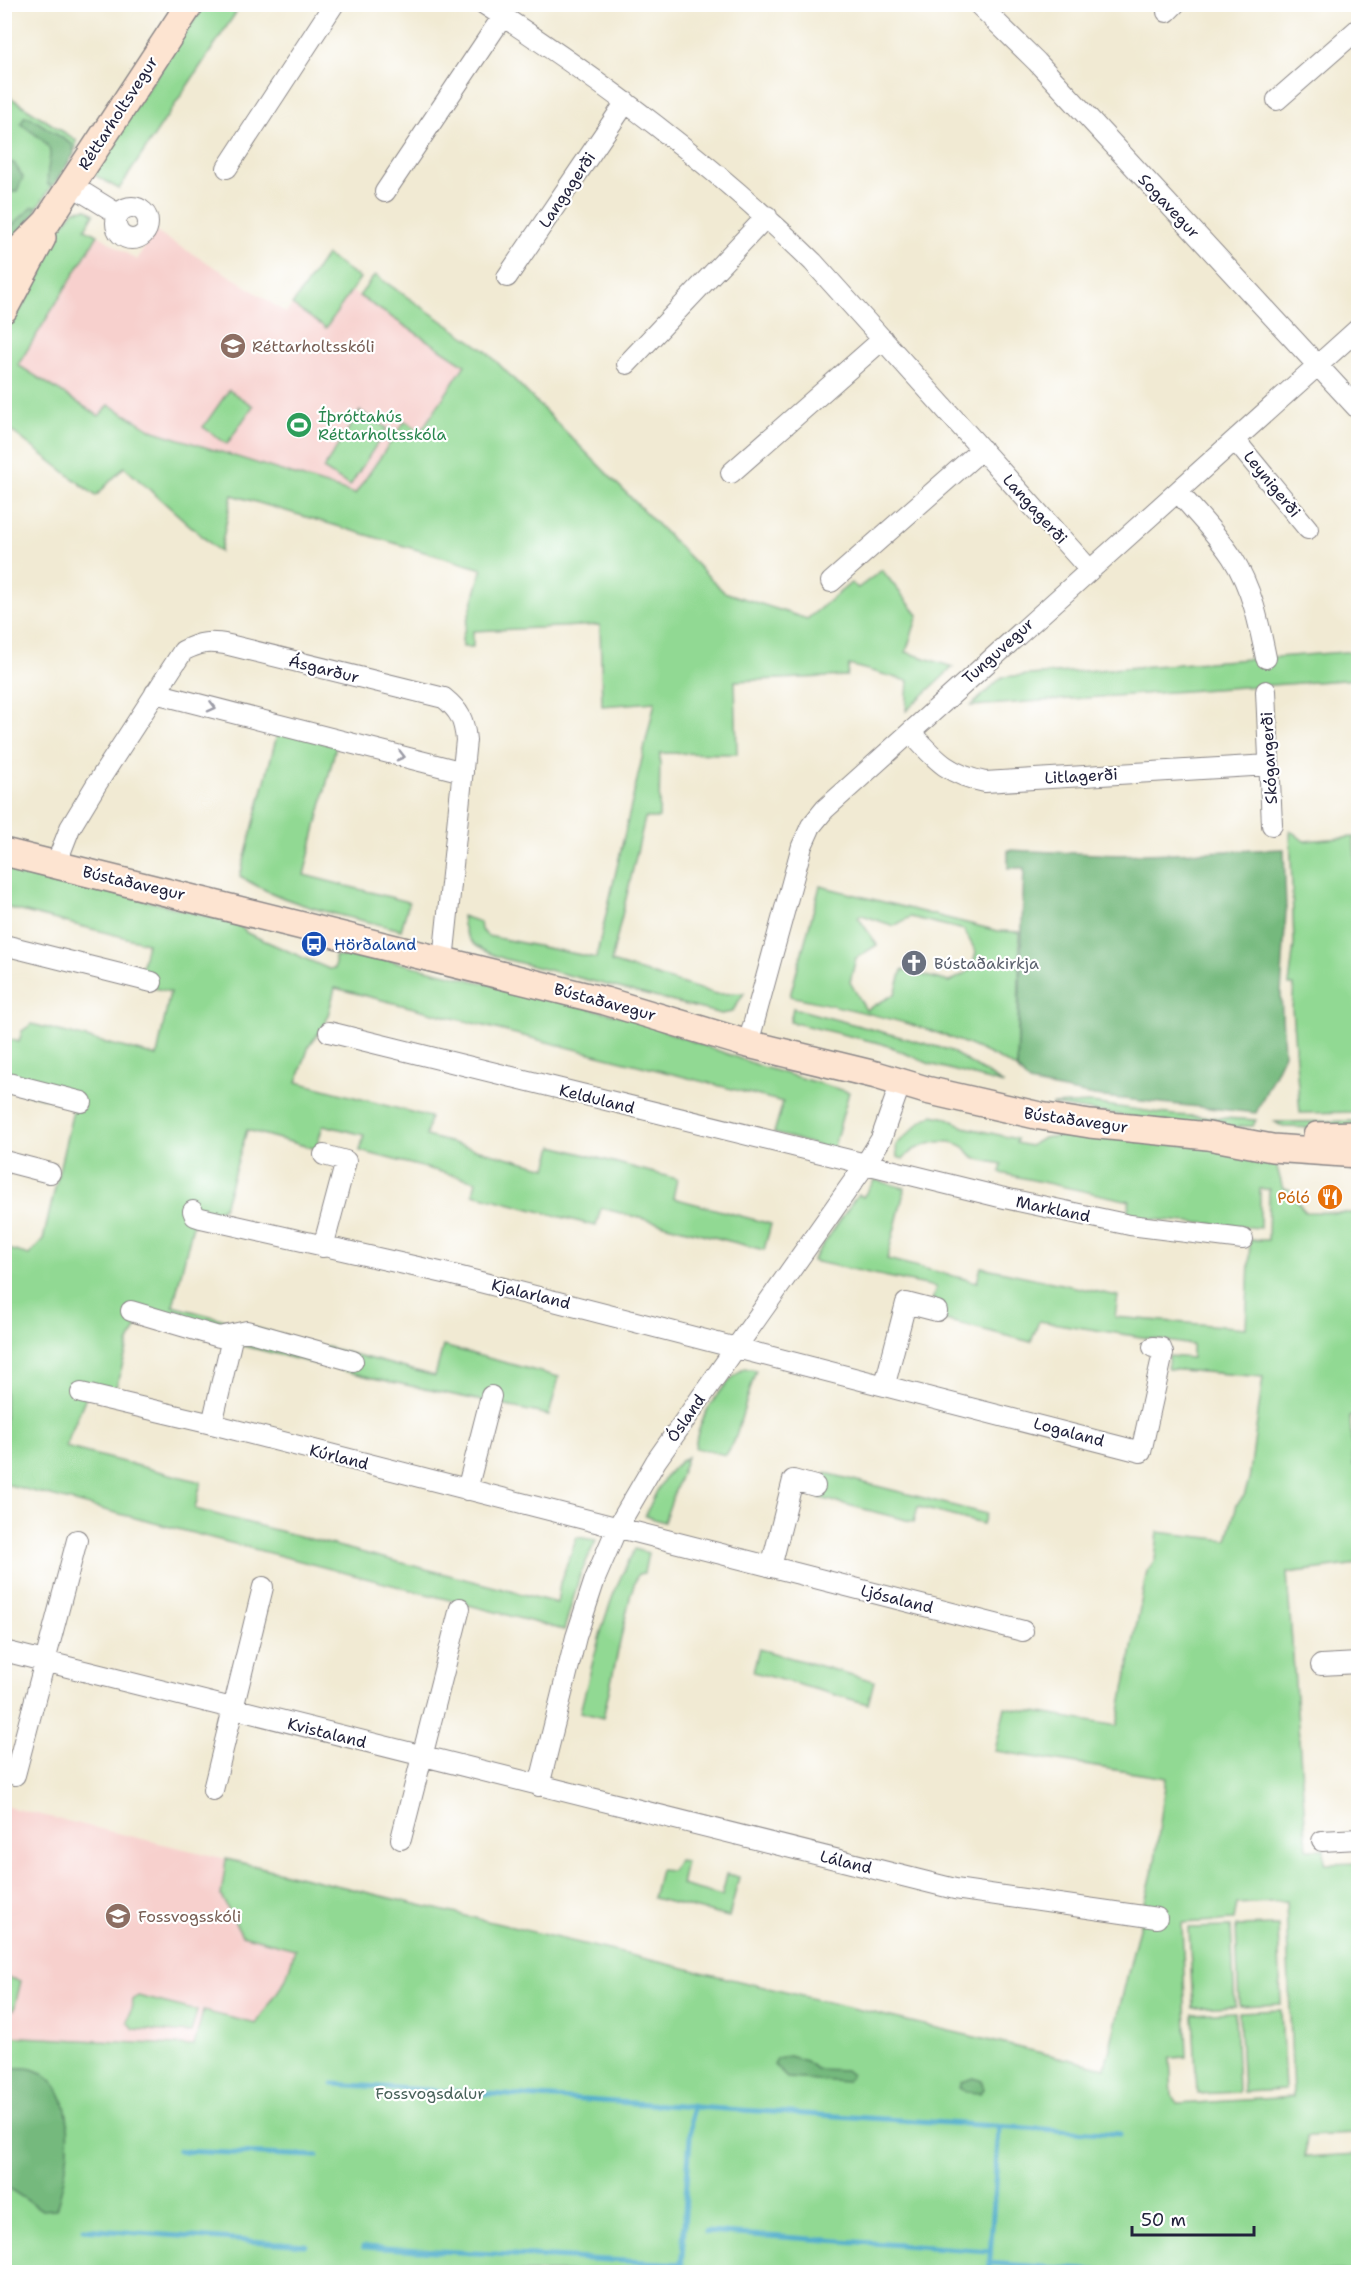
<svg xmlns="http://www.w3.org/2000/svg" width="1363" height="2277" font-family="'Shantell Sans',sans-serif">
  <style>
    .built { fill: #f7d0cd }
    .green { fill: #91d993; stroke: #5a7e67; stroke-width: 1.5; fill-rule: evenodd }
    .forest { fill: #74b97d; stroke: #4b6e5c; stroke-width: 1.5 }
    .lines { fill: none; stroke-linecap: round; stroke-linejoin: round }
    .stream { stroke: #4babca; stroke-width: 5 }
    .street-casing { stroke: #8a8687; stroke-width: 22 }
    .secondary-casing { stroke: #8a8687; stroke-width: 30 }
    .street { stroke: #fff; stroke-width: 20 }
    .secondary { stroke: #fde4d1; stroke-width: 27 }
    .oneway { stroke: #9c9ca7 }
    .labels { text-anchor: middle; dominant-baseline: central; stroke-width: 4.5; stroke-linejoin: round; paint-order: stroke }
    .street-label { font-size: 16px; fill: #22223b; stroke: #fff }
    .education-label { font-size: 16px; fill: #785e54; stroke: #fff; text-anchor: start }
    .leisure-label { font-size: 16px; fill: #27864d; stroke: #fff; text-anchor: start }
    .transit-label { font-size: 16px; fill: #164399; stroke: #fff; text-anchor: start }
    .worship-label { font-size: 16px; fill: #5b616d; stroke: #fff; text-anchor: start }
    .food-label { font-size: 16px; fill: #c56008; stroke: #fff; text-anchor: end }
    .park-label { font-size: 16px; fill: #49625a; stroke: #fff }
  </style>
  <rect width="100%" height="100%" fill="#fff"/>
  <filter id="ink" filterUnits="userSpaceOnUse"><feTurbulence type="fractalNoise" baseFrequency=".0167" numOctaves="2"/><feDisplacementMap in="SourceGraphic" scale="12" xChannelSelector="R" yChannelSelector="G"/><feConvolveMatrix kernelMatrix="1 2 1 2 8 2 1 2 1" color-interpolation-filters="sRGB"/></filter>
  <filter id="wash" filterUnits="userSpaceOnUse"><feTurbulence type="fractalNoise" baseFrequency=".008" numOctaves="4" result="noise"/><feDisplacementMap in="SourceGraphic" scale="24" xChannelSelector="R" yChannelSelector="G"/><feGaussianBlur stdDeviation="1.35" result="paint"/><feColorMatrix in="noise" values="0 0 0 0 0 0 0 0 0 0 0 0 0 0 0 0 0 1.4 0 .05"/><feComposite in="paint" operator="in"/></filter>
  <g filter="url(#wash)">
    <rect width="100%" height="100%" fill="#f1ead3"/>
    <path class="built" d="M154,231l86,51 46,31 6,-8 34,23 25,-37 114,73 -44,68 -16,-11 -50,73 -201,-63 -45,-26 -9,11 -82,-50 80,-131 39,25z
      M4,1806l222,53 -5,37 74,53 -9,30 -30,45 -53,-13 -9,35 -189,-10z"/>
    <path class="green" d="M204,5h37l-122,184 -28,-16z
      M5,94l71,46v8l-49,76 -22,23z
      M87,209l7,5 -9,15 13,6 -80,130 81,51 10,-11 45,26 201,63 50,-73 16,10 44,-66 -106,-69 16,-21 111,76 238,241 83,27 44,-36 7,5 24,-18 36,45 -12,37 47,15 -47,44 2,-30 -59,-16 -2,11 -112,5 2,73 -77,-1 -1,65h-14l-34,144 105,32 28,-1 -12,19 -11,2 -216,-55c-25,-8 -42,-16 -43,-43l18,6 1,8 7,6 108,22 59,-256 -53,4 -2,-81 -127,6v16h-10l-1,-8 20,-70 -250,-74 -12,57 -96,-85 -28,29 -91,-70v-104l8,-12 6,2 23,-39 -9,-7 41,-56z
      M326,255l34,23 -34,50 -34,-23z
      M229,390l24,16 -26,38 -24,-17z
      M360,411l27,17 -37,58 -27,-17z
      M1358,651v28l-387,27 31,-29z
      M278,731l58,15 -32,129 105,27 -8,28c-54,-14 -114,-23 -161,-54z
      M1290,830l14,11 50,-4 2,44 2,1v230l-58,1 -8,-105 2,-23h-5l5,-41z
      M4,864l234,60 9,9 82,36 6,-1v-12l53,4 238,57 137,50 86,25 -16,58 -59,-17 9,-31 -448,-114 -9,35 -17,23 -12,36 133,35 -4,19 121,32 6,-22 124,33 -4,19 98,26 -7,26 -163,-42 -5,18 -123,-32 3,-13 -116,-30 4,-16 -41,-10 -7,24 -69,-19 -23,77 -31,18 -20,81 262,70 8,-30 116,31 -10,38 -176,-37 -233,-58 -11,22 -15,52 -24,-7 -25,60 136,35 -6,27 362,94 3,-20 17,-46 19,3 -16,35 -16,55 -559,-146v-236l24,7 14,-15 31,-134 -69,-18v-50l14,4 3,-11 10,-7 125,32 13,-64 -32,-8 9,-41 -142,-36z
      M820,886l178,45 22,1 -3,137c-68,-41 -150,-56 -227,-73zM862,915l32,11 16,-9 54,13 12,22 -4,17 -22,13 -48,-12 -7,24 -29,16 -16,-28 6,-24 21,-13 -19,-28z
      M793,1008l156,42 55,34 -74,-20 -47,-20 -93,-22z
      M1091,1103l83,12 82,5 -3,6 -43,2 -159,-23z
      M932,1115l16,3 16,9 53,12 -1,4 14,3 13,-8 29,-4 109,9 88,17 8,7 6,22h6l16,23 50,1 3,27v176l-8,1 3,48h5v99l-71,9 20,276h17l1,15 33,-1v271l-51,2 -2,21 53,-3v118h-1353l-1,-236 190,10 9,-35 53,13 30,-45 9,-30 -53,-14 -21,-39 5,-37 879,209 50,-207 11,-83 -171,-27 10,-44 112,19 30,-155 8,-11 3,-28 69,8 10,-36 7,-8 5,-16 14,-103 -95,-8 1,-13 23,2v-13l-153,-24 -8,21 -94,-24 -5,-17 4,-14 -124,-26 46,-67 5,3 12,-17 30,8 -18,71 90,23 4,-15 137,29 -3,21 131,11 4,-88h18l1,-51h-9v39l-134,-11 4,-16 -130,-28 2,-9c-9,-2 -20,-3 -28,-7 -5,-2 -6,-7 -10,-10 -18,-11 -48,-3 -61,12l-6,-2 -1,-12 27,-25zM1286,1901l7,196 -114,7 -7,-9 -2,-37 17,-1 -5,-134 52,-3 3,-16z
      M1358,1121v8l-75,-2 -8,-5z
      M744,1368l12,2 -22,72 -8,13 -31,-7c3,-32 24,-60 49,-80z
      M687,1457l-23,65 -19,-6c11,-24 20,-46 42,-59z
      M826,1473l160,41 -3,10 -65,-17 -4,15 -94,-24z
      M635,1549l13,4 -4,20 -6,1 -7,19 -28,125 -23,-6c15,-57 25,-111 55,-163z
      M759,1649l115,32 -6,23 -115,-32z
      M678,1860l8,1 -5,24 41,11 5,-22 12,3 -10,40 -76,-19 7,-28 12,1z
      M1278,1925l3,79 -42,2 -3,-80z
      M1231,1927l4,79 -42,2 -4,-80z
      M5,1977l16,4 -7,29 -8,-2 -1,8z
      M138,1996l59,15 -6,22 -57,-4 -6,-7 5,-22z
      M1281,2010l4,80 -42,2 -4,-80z
      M1235,2012l3,80 -41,2 -4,-80z"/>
    <path class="forest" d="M24,117h6l43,28 1,9 -20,31h-6c-2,-11 1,-19 2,-30 1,-13 -19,-23 -29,-31z
      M4,162l10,1 9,14 -6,14 -12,3z
      M32,207h4l-1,7 -30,34v-16z
      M1284,849l2,62 -5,83 3,60 -28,59 -162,-17 -65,-13 -12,-14 7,-201h-16v-18l111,5z
      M789,2056l17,5 10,8 29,1 6,5 -4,7 -60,-4 -13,-13 3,-7z
      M5,2068c8,0 19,-1 27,1 53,16 36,101 24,140l-14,1 -37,-24z
      M974,2078l8,3 2,8 -4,4 -14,-1 -7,-4 2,-6z"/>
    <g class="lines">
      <path class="stream" d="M333,2084l787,50
        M178,2151l139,5
        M83,2229l223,16
        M706,2232l284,19
        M363,2247l319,17
        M989,2263l122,9
        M681,2272l11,-166
        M989,2272l10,-146"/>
    </g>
  </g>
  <g filter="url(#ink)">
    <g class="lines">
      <g class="street-casing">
        <path id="street" d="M484,4c118,77 230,160 329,258l276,307
          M978,4l59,58 321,347
          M1167,12l8,-8
          M1277,100l81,-71
          M227,168l107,-164
          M71,185l47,29
          M385,192l118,-176
          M116 223a16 16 0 1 1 32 0a16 16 0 1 1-32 0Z
          M507,277l119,-175
          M627,364l140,-148
          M1235,440l73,89
          M731,473l152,-134
          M1178,492c18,21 39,42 54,65 20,31 27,66 34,101
          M831,582l151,-133
          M1266,691l6,134
          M155,693l308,79
          M911,733c25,27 36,41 74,49l284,-17
          M56,864l14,-36 26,-43 87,-134c17,-9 27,-10 46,-6l215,53c16,13 20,22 22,42l-23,221
          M4,945l148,37
          M329,1032l671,165 130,28 113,14
          M748,1044l54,-198 9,-20 14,-17 533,-480
          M4,1082l78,20
          M4,1161l46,12
          M193,1211l2,5 6,2 252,57 688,177 22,-99 -2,-5 -8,-1
          M323,1247l23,-86 -22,-6
          M131,1311l88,26 28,-6 106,30
          M885,1384l21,-81 31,8
          M81,1393l131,31 811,207
          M212,1424l21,-90
          M467,1490l24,-94
          M771,1567l22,-87 22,6
          M4,1651l951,238 202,29
          M1321,1665l37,-2
          M15,1775l62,-235
          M539,1786l37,-149 19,-58 22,-51 39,-67 209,-296 16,-26 20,-57
          M213,1790l50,-203
          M401,1839l59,-231
          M1322,1841l36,-2"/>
      </g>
      <g class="secondary-casing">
        <path id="secondary" d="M4,270l14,-19 29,-29 143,-218
          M4,309l38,-71
          M4,852l601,149 143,43 128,31 50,15 114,26 50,8 118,12 64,12 86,6
          M1317,1136l41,-1"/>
      </g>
      <use href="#street" class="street"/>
      <use href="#secondary" class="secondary"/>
    </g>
    <defs><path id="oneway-chevron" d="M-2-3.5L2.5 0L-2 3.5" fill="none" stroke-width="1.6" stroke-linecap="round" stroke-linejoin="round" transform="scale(1.5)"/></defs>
    <g class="oneway">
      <use href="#oneway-chevron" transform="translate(212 707) rotate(14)"/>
      <use href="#oneway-chevron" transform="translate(401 756) rotate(14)"/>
    </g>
  </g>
  <defs>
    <g id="school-disc" transform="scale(1.35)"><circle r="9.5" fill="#8d6e63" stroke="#fff"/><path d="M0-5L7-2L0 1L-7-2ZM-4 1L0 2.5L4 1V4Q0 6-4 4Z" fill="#fff"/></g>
    <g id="stadium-disc" transform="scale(1.35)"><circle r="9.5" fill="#2e9e5b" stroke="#fff"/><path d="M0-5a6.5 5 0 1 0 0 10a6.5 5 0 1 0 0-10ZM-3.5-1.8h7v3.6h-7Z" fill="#fff"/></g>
    <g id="bus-disc" transform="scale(1.35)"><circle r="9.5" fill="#1a4fb4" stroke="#fff"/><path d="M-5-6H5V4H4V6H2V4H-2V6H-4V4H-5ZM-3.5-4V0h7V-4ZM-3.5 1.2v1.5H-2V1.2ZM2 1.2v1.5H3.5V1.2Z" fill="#fff"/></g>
    <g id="church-disc" transform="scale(1.35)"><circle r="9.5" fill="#6b7280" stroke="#fff"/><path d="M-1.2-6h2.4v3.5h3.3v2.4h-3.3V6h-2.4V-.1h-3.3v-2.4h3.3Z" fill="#fff"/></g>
    <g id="restaurant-disc" transform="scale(1.35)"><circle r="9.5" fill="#e8710a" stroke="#fff"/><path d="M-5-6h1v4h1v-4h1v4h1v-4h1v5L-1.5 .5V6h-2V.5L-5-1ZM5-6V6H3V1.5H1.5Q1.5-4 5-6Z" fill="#fff"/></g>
  </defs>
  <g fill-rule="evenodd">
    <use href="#school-disc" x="233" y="346"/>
    <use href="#stadium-disc" x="299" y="425"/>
    <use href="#bus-disc" x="314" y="944"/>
    <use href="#church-disc" x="914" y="963"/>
    <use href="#restaurant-disc" x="1330" y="1197"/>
    <use href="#school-disc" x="118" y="1916"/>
  </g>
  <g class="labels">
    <g class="street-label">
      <text transform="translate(118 113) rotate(-57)">Réttarholtsvegur</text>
      <text transform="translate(567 190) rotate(-56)">Langagerði</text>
      <text transform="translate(1169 206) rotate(47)">Sogavegur</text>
      <text transform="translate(1272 484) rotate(51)">Leynigerði</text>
      <text transform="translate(1035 509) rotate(48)">Langagerði</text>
      <text transform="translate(998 651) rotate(-42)">Tunguvegur</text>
      <text transform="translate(324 669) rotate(14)">Ásgarður</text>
      <text transform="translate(1269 758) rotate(-93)">Skógargerði</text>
      <text transform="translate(1081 776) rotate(-3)">Litlagerði</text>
      <text transform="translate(134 883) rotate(13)">Bústaðavegur</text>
      <text transform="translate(605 1002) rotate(15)">Bústaðavegur</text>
      <text transform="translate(597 1099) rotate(14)">Kelduland</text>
      <text transform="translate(1076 1120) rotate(8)">Bústaðavegur</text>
      <text transform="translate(1053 1209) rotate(12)">Markland</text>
      <text transform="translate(531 1294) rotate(14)">Kjalarland</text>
      <text transform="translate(686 1418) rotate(-55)">Ósland</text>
      <text transform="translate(1069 1432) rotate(15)">Logaland</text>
      <text transform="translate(339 1457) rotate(14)">Kúrland</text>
      <text transform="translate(897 1599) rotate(14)">Ljósaland</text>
      <text transform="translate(327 1733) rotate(14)">Kvistaland</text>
      <text transform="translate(846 1862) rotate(14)">Láland</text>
    </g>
    <g class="education-label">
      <text x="252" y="346">Réttarholtsskóli</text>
      <text x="138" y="1916">Fossvogsskóli</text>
    </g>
    <g class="leisure-label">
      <text x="318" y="416">Íþróttahús<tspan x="318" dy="18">Réttarholtsskóla</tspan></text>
    </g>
    <g class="transit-label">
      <text x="334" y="944">Hörðaland</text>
    </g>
    <g class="worship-label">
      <text x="934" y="963">Bústaðakirkja</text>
    </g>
    <g class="food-label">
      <text x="1310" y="1197">Póló</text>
    </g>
    <g class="park-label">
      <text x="430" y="2093">Fossvogsdalur</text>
    </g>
  </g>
  <rect width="1363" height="2277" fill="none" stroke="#fff" stroke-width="24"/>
  <path d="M1132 2226v9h122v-9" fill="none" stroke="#22223b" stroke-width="3"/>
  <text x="1141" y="2226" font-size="18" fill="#22223b" stroke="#ffffff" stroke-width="4.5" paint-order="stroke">50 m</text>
</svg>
